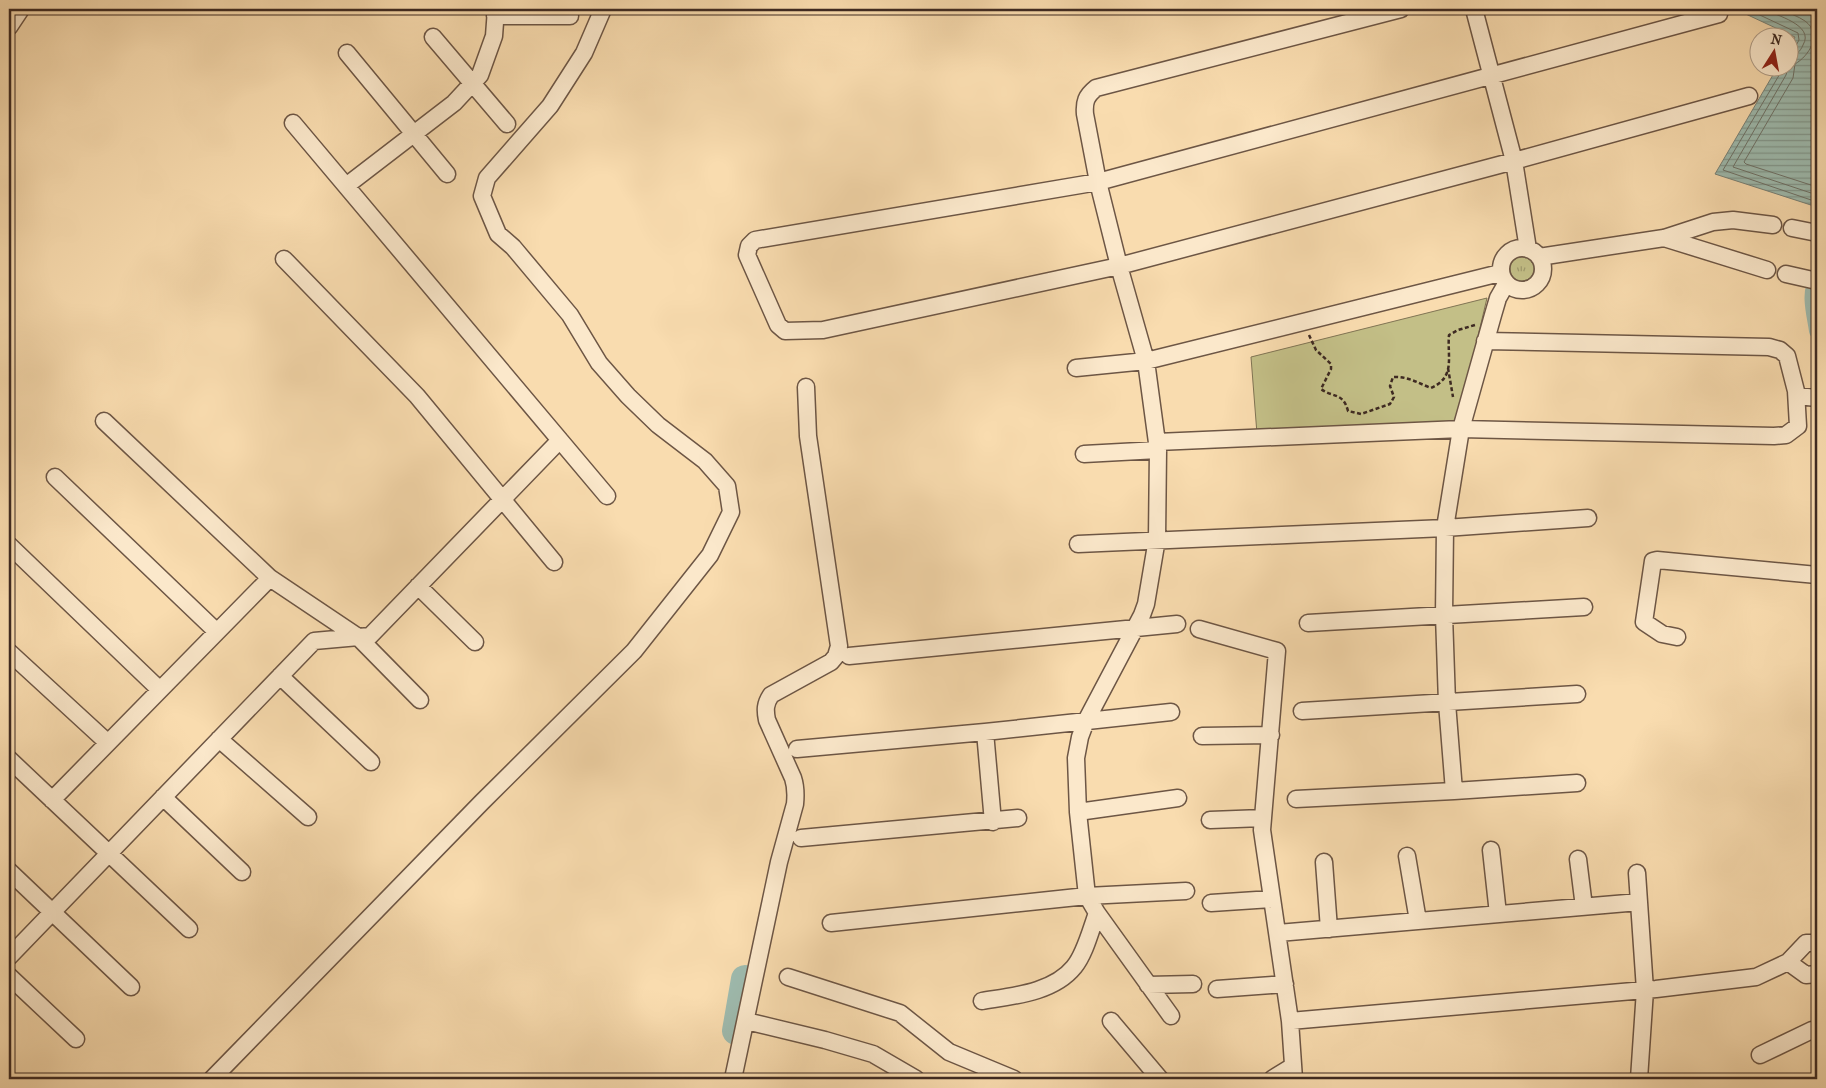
<svg xmlns="http://www.w3.org/2000/svg" width="1826" height="1088" font-family="'IM FELL French Canon',serif">
  <style>
    .grass { fill: url(#grass-tufts); stroke: #807454 }
    .green { fill: #c3bf87; stroke: #807454 }
    .water { fill: url(#water-rules); stroke: #788177 }
    .lines { fill: none; stroke-linecap: round; stroke-linejoin: round }
    .shore { stroke: #6e7268; stroke-width: 1 }
    .canal { stroke: #9ebbaf; stroke-width: 16 }
    .river { stroke: #9ebbaf; stroke-width: 28 }
    .minor-casing { stroke: #6d5645; stroke-width: 19 }
    .path { stroke: #3e2a22; stroke-width: 2.5; stroke-dasharray: 4 2.5; stroke-linecap: butt }
    .minor { stroke: #fbe8cb; stroke-width: 16 }
  </style>
  <defs>
    <pattern id="grass-tufts" width="24" height="20" patternUnits="userSpaceOnUse" patternTransform="scale(1.25)"><rect width="24" height="20" fill="#c3bf87"/><path d="M3 7l-1-3M5 7V3M7 7l1-3M15 17l-1-3M17 17v-4M19 17l1-3" fill="none" stroke="#a09b6e"/></pattern>
    <pattern id="water-rules" width="6" height="5" patternUnits="userSpaceOnUse" patternTransform="scale(1.25)"><rect width="6" height="5" fill="#9ebbaf"/><path d="M0 2.5h6" fill="none" stroke="#82988e"/></pattern>
  </defs>
  <rect width="100%" height="100%" fill="#f9dcaf"/>
  <filter id="stains"><feTurbulence type="fractalNoise" baseFrequency=".004" numOctaves="4"/><feColorMatrix values="0 0 0 0 .2 0 0 0 0 .09 0 0 0 0 .02 0 0 0 .5 -.17"/></filter>
  <radialGradient id="worn" r=".72"><stop offset=".6" stop-color="#630" stop-opacity="0"/><stop offset="1" stop-color="#630" stop-opacity=".3"/></radialGradient>
  <path class="grass" d="M1510 269a12 12 0 1 1 24 0a12 12 0 1 1-24 0Z"/>
  <path class="green" d="M1487,298l-29,123 -201,13 -6,-77z"/>
  <path class="water" d="M1735,9h82v198l-102,-33 62,-106h11l1,-19 6,-12z"/>
  <g class="lines">
    <path class="shore" d="M1747,9l51,24 1,7 -5,9 -6,1
      M1762,9c14,6 53,16 41,36 -3,7 -7,11 -15,11
      M1779,9c9,4 19,7 26,12 18,13 4,35 -10,43l-2,14 -49,84 2,2 71,23
      M1781,68v4l-58,98 94,32
      M1788,68l-2,7 -53,92 84,28"/>
    <path class="canal" d="M1817,279c-9,15 -2,36 0,52"/>
    <path class="river" d="M736,1031l9,-52"/>
    <g class="minor-casing">
      <path id="minor" d="M1474,9l40,152 14,88
        M1719,14l-621,168 -343,58 -6,6 -2,9 31,70 7,6 38,-1 296,-64 395,-105 235,-65
        M495,16h75
        M9,27l12,-18
        M433,37l74,87
        M347,53l100,121
        M293,123l314,373
        M346,186l108,-83 26,-28 14,-39 2,-27
        M1792,228l25,5
        M1664,238l103,32
        M1501 269a21 21 0 1 1 42 0a21 21 0 1 1-42 0Z
        M1539,257l125,-19 49,-16 20,-2 40,5
        M284,259l133,137 137,166
        M1786,274l31,7
        M1076,368l70,-7 354,-88
        M1797,396l20,2
        M104,421l166,157 88,59 62,63
        M1157,442l304,-13 313,7 12,-1 12,-9 -2,-35 -9,-35 -7,-6 -11,-3 -284,-6
        M1084,454l74,-4
        M55,477l162,155
        M1078,544l367,-16 143,-10
        M9,545l151,145
        M418,586l57,56
        M1308,623l276,-16
        M1199,629l78,22 -15,179 28,191 4,58
        M1677,637l-15,-3 -18,-12 9,-61 4,-1 160,15
        M9,652l99,91
        M849,656l328,-32
        M280,676l91,86
        M1302,711l275,-17
        M985,732l8,90
        M1202,736l69,-1
        M219,739l89,78
        M797,749l188,-17 186,-20
        M9,759l180,170
        M1454,791l-7,-88 -3,-88 1,-87 16,-99 32,-114 5,-17 8,-14
        M163,797l79,75
        M1296,799l158,-8 123,-8
        M52,800l218,-222
        M1078,812l100,-14
        M1210,820l53,-2
        M801,838l217,-20
        M1491,850l7,64
        M1407,856l11,65
        M1578,859l6,48
        M1324,862l5,67
        M9,871l122,116
        M1637,873l8,117 -6,89
        M1211,903l61,-4
        M1097,913l74,103
        M831,923l256,-27 99,-5
        M1278,933l361,-31
        M1817,943h-11l-18,19 18,13 11,-1
        M9,957l305,-316 56,-5 190,-196
        M9,976l67,63
        M788,977l112,36 49,39 65,27
        M1148,985l45,-1
        M1217,989l68,-5
        M982,1001c30,-5 71,-8 92,-34 11,-13 17,-38 23,-54l-10,-17 -9,-84 -2,-54 4,-21 6,-16 56,-106 4,-11 11,-65 1,-89 -12,-89 -27,-95 -21,-84 -13,-68c-1,-12 1,-18 11,-26l305,-79
        M746,1021l79,19 48,14 43,25
        M1111,1021l49,58
        M1290,1021l366,-32 100,-12 32,-15
        M1760,1055l52,-25 5,-1
        M212,1079l270,-277 152,-151 76,-96 21,-43 -4,-26 -22,-25 -47,-36 -30,-29 -29,-33 -29,-48 -57,-68 -15,-13 -16,-38 5,-18 63,-72 34,-53 19,-44
        M733,1079l46,-217 16,-58c1,-10 1,-17 -2,-26l-26,-58c-2,-10 -2,-16 4,-25l60,-33 5,-6 3,-10 -31,-210 -2,-49
        M1272,1079l21,-13"/>
    </g>
    <path class="path" d="M1309,335l7,15 15,14v5l-10,20c12,9 22,3 27,22l13,3 29,-10 4,-7 -4,-11 3,-9c14,-1 25,6 38,11 25,-11 16,-31 18,-53l9,-5 17,-5
      M1448,368l5,29"/>
    <use href="#minor" class="minor"/>
  </g>
  <rect width="1826" height="1088" fill="none" stroke="#f9dcaf" stroke-width="30"/>
  <rect x="10" y="10" width="1806" height="1068" fill="none" stroke="#3e2a22" stroke-width="2.5"/>
  <rect x="15" y="15" width="1796" height="1058" fill="none" stroke="#3e2a22"/>
  <g transform="translate(1774 52) rotate(11)"><circle r="24" fill="#fbe8cb" stroke="#af9c87"/>
  <path d="M0-4L9 19L0 12L-9 19Z" fill="#8f2418"/>
  <text y="-8" font-size="14" font-weight="bold" text-anchor="middle" fill="#3e2a22">N</text>
  </g>
  <rect width="100%" height="100%" filter="url(#stains)"/>
  <rect width="100%" height="100%" fill="url(#worn)"/>
</svg>
